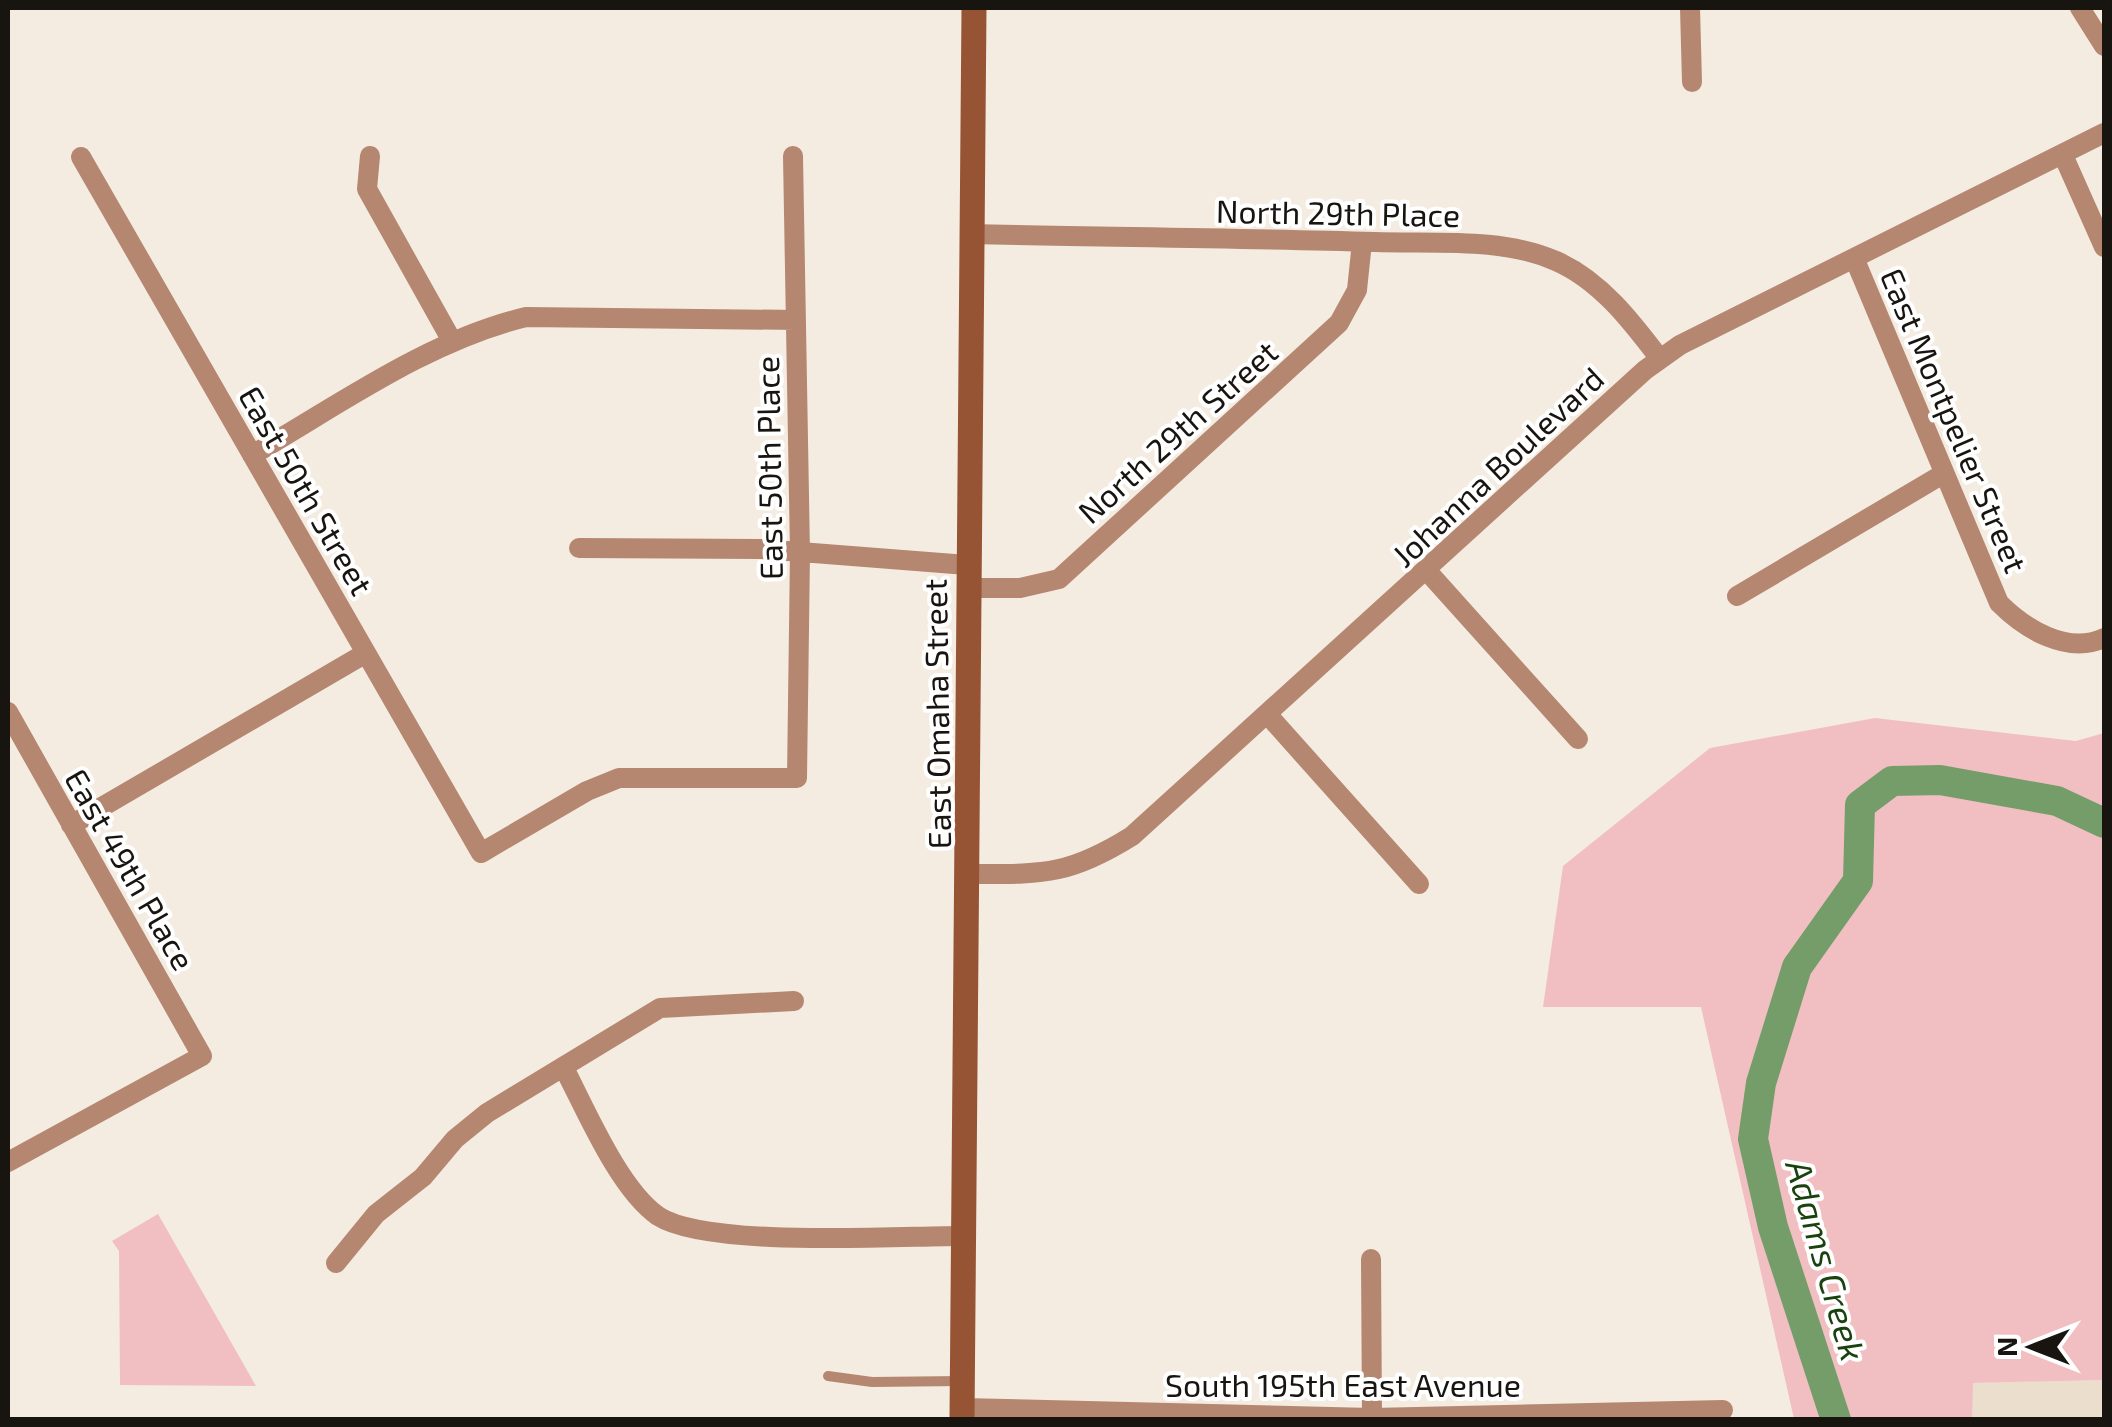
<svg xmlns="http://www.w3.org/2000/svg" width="2112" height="1427" font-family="'Exo 2',sans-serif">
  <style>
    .built { fill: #ebdecd }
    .green { fill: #f1bfc1 }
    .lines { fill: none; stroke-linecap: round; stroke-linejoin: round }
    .river { stroke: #749d6a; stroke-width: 30 }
    .lane { stroke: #b58771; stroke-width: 10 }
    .street { stroke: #b58771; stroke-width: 20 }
    .secondary { stroke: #965434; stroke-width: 25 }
    .labels { text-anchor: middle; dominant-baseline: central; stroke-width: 8; stroke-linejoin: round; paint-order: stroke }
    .street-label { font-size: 32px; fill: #181511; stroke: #fff }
    .water-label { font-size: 35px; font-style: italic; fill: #19420e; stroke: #fff }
  </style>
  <rect width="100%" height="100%" fill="#f4ece1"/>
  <path class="built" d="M2104,1380v39l-132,1v-37z"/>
  <path class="green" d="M1875,718l201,23 28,-8v647l-131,3 -1,36h-178l-93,-412h-158l20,-141 147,-118z
    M158,1214l98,172 -136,-1 -1,-134 -7,-10z"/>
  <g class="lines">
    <path class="river" d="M1836,1420l-63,-193 -20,-88 8,-56 36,-116 61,-86 2,-76 32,-24 48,-1 117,21 47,22"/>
    <path class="lane" d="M828,1376l44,6 89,-1"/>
    <path class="street" d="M1690,8l2,74
      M2080,8l24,38
      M2063,155l41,92
      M370,156l-3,33 85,152
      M81,157l400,696 106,-62 32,-13h178l3,-225 -7,-397
      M971,234c135,3 270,4 404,8 58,2 127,-5 181,19 44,19 76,61 104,98
      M1855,260l144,343c26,26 68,52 105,35
      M252,455c87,-50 175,-114 274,-138l270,3
      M579,548l182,1 206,16
      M1428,572l150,167
      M969,588h51l39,-9 280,-256 18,-33 5,-48
      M1737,596l206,-122
      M8,712l194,344 -194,106
      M1267,714l152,170
      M71,825l295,-172
      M970,874c73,0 98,2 162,-38l513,-466 35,-25 424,-212
      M564,1068c22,42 55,121 94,148 49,32 238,20 304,20
      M1371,1259l1,159
      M336,1263l40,-49 47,-37 32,-38 32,-26 173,-105 134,-7
      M962,1408l410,10 351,-8"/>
    <path class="secondary" d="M962,1420l12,-1412"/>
  </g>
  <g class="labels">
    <g class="street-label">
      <text transform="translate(1338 212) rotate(1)">North 29th Place</text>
      <text transform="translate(1955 420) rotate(67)">East Montpelier Street</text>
      <text transform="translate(1177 431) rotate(-42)">North 29th Street</text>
      <text transform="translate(1497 466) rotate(-43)">Johanna Boulevard</text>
      <text transform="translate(768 468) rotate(-91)">East 50th Place</text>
      <text transform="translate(307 490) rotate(60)">East 50th Street</text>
      <text transform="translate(936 714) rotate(-91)">East Omaha Street</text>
      <text transform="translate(131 869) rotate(60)">East 49th Place</text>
      <text x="1343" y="1384">South 195th East Avenue</text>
    </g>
    <g class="water-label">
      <text transform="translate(1827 1260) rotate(74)">Adams Creek</text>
    </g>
  </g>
  <rect width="2112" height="1427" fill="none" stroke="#181511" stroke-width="20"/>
  <g transform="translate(2032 1347) rotate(270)" stroke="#ffffff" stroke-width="8" paint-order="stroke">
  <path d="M0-8L18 38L0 25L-18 38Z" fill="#181511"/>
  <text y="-15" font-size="28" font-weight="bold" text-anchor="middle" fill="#181511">N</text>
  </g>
</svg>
